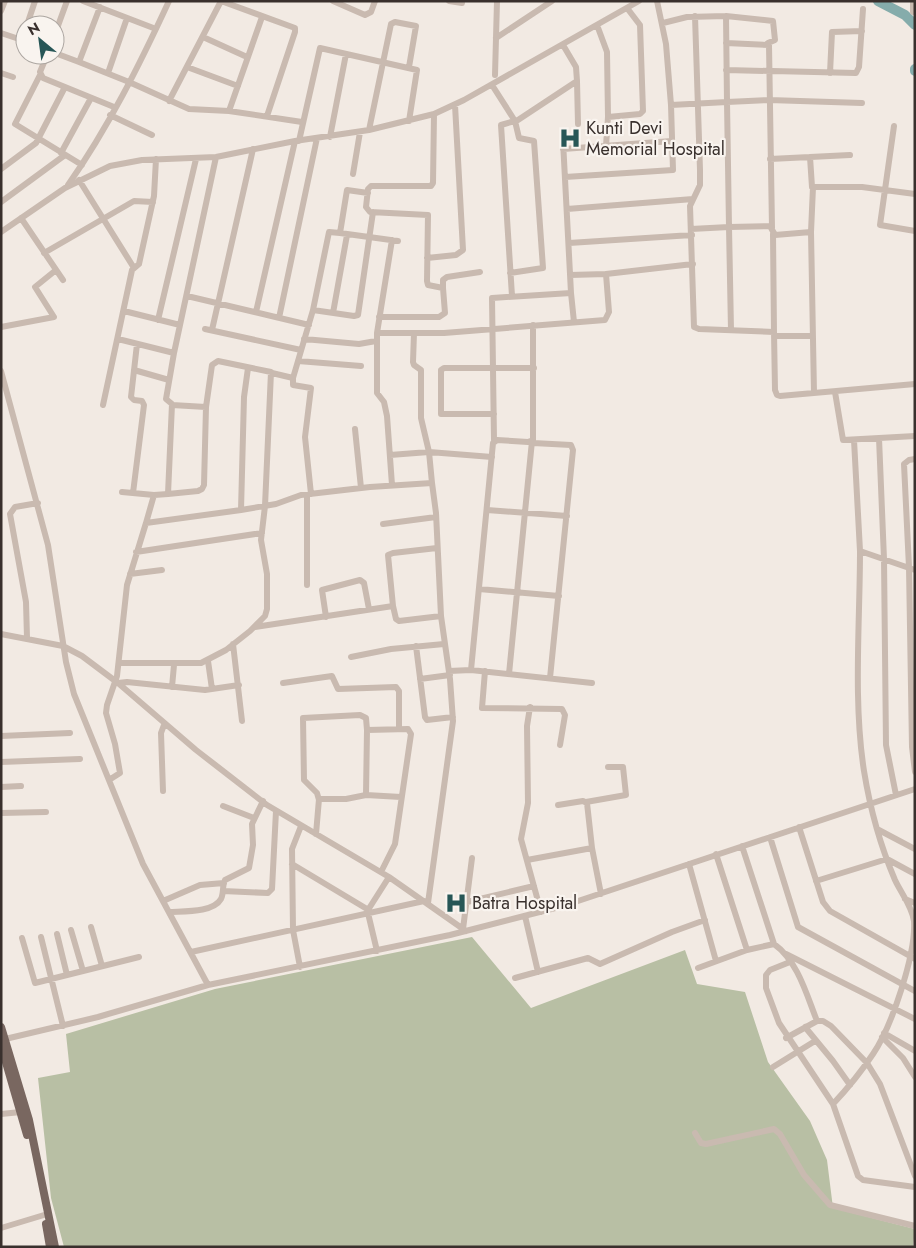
<svg xmlns="http://www.w3.org/2000/svg" width="916" height="1248" font-family="Jost,sans-serif">
  <style>
    .green { fill: #b8bfa4 }
    .lines { fill: none; stroke-linecap: round; stroke-linejoin: round }
    .river { stroke: #85acab; stroke-width: 10 }
    .minor { stroke: #c9bab0; stroke-width: 6 }
    .major { stroke: #796760; stroke-width: 8 }
    .labels { text-anchor: middle; dominant-baseline: central; stroke-width: 4.5; stroke-linejoin: round; paint-order: stroke }
    .poi-label { font-size: 18px; fill: #39302d; stroke: #f9f4ef; text-anchor: start }
  </style>
  <rect width="100%" height="100%" fill="#f2eae3"/>
  <path class="green" d="M472,937l59,71 154,-58 12,34 48,8 23,70 42,59 17,39 6,48 82,21 -2,18h-849l-13,-49 -13,-120 32,-6 -4,-38 149,-45z"/>
  <g class="lines">
    <path class="river" d="M878,1l27,14 10,10
      M915,69v2"/>
    <path class="minor" d="M83,1l73,28
      M221,1l74,27v4l-28,84
      M333,1l32,14 6,-3 4,-11
      M449,1l13,2
      M657,1l9,43 5,61 56,-3 2,125 41,-1 5,9 36,-3 2,-45h49l53,7
      M913,1v11
      M100,7l-21,55 50,20 60,27 40,2 73,11
      M1,11l4,-10
      M695,16l5,154v15l-10,21 4,121 5,2 75,3 1,58 2,5 3,1 135,-12
      M663,23l24,-6 39,-1
      M27,25l8,-24
      M597,25l10,27 1,65
      M1,33l24,8
      M55,34l12,-33
      M203,37l44,20
      M496,38l56,-37
      M22,40l3,-10
      M726,43l43,2 3,183
      M768,43l7,-3 -2,-19 -47,-5 1,86 42,-2 93,3
      M55,53l24,9
      M47,55l-7,17 3,6 71,29
      M187,67l51,19
      M726,70l130,3 3,-6 4,-58
      M1,73l12,4
      M108,73l19,-55
      M830,73l2,-41 30,-1
      M40,75l-25,49 67,41
      M495,75l2,-74
      M577,81l1,43
      M492,85l23,36 4,17 15,3 9,127 -33,5
      M169,101l52,-100
      M229,111l33,-94
      M110,115l42,20
      M894,126l-14,99 35,6
      M369,130l22,-106 4,-2 21,4 -7,41
      M330,137l16,-83
      M299,141l21,-93 97,22 -8,51
      M563,141l8,152
      M606,146l2,-29 32,-3 3,-3 -3,-86 -13,-17
      M563,149l109,-8
      M61,153l30,-55
      M810,157l2,30
      M770,159l80,-4
      M1,169l35,-26 29,-56
      M353,174l7,-42
      M565,177l108,-7 -2,-65
      M79,180l55,88
      M68,185c40,-57 72,-121 101,-184
      M368,193l-21,-3 -7,43 58,8
      M1,202l64,-47
      M567,209l126,-10
      M21,218l42,62
      M691,229l38,-2 2,103
      M1,232l64,-44 45,-22 32,-6 74,-3 79,-16 74,-11 65,-16 30,-14 175,-99
      M811,232l3,161
      M773,234l1,98
      M569,243l123,-8
      M44,253l90,-52 19,1
      M427,258l29,-3 7,-5 -8,-145
      M570,275l36,-1
      M443,288v-8l4,-3 33,-5
      M187,296l122,29
      M512,296l-11,-171 17,-5 59,-39 -1,-14 -13,-22
      M313,310l41,6 4,-1 15,-103
      M124,311l56,14
      M256,312l39,-171
      M333,313l14,-78
      M379,317h60l6,-4 -2,-25 -15,-3 -1,-4 1,-66 -58,-3 -4,-5 2,-18 3,-3h60l2,-3 1,-69
      M279,318l38,-180
      M158,320l38,-161
      M1,327l53,-10 -19,-30 21,-17
      M205,329l96,21
      M212,330l41,-181
      M377,333l15,-93
      M775,336h38
      M118,339l56,14
      M304,339l55,5 17,-3
      M298,361l63,5
      M134,370l35,10
      M1,371l47,174 18,117 8,32 69,170 65,121
      M272,373l21,5v7l18,3 -6,49 6,57
      M293,378l20,-68 16,-78 11,1
      M835,392l8,48 72,-4
      M103,405l29,-135 7,-6 15,-68 2,-37
      M172,405l34,2
      M494,414h-53v-44l3,-2h90
      M355,429l6,59
      M879,438l5,121 2,186 10,50
      M494,440l-2,-142 79,-5 3,29
      M854,440l6,111
      M533,443l38,2 2,5 -23,228
      M390,455l39,-3 -8,-34v-48l-7,-5 -1,-3 1,-29
      M915,459l-6,1 -5,4 5,103 3,180 3,25
      M392,485l-5,-69 -3,-14 -7,-9v-60h67l161,-13 4,-8 -3,-38 87,-10
      M122,492l32,3
      M133,493l11,-88 -2,-4 -8,-1 -3,-3 6,-53
      M307,495v90
      M241,510l3,-113 4,-29
      M487,510l80,6
      M146,523l8,-28 14,-1
      M383,524l53,-7
      M136,552l126,-19
      M130,574l32,-4
      M479,589l80,7
      M393,606l3,13 3,2 42,-5
      M326,617l-4,-27 38,-10 4,3 5,26
      M255,627l138,-21 -5,-51 5,-2 44,-5
      M1,634l62,12 19,10 36,27 78,67 71,55 122,72 77,54
      M27,638l-1,-36 -16,-88 5,-7 23,-4
      M233,644l9,77
      M416,646l9,71 2,3 26,-3
      M351,657l40,-8 53,-5
      M208,661l4,28
      M119,663h82l25,-13 24,-19 15,-15 2,-7v-35l-6,-34 4,-34 6,-134 -53,-11 -6,4 -6,42 -2,78 -2,4 -4,2 -30,3 4,-90 -6,-5 8,-46 42,-196
      M471,670l121,13
      M449,671l22,-1 22,-227 4,-3 31,2 5,-2v-115
      M485,671l-3,37 80,1 3,6 -5,30
      M509,674l23,-233
      M420,679l30,-4
      M118,683l9,-1 78,8 34,-5
      M283,683l49,-7 6,13 58,-2 3,4v38
      M172,687l2,-22
      M530,707l-3,19 1,77 -7,36 20,73
      M1,736l69,-3
      M1,762l79,-3
      M109,780l11,-7 -5,-29 -9,-31 1,-8 10,-29 10,-91 19,-62 95,-13 35,-6 25,-9 69,-8 62,-4 -3,-31 63,5
      M1,787l20,-1
      M163,791l-2,-58 3,-8
      M366,795l1,-65 41,-1 3,5 -16,110 -14,28
      M319,800l-2,-7 -13,-13 -1,-62 57,-3 6,3 1,12
      M586,802l40,-7 -3,-28h-15
      M558,805l25,-4 4,2 5,45 9,46
      M223,806l31,12
      M1,813l45,-1
      M799,827l24,75 7,9 85,48
      M877,829l38,20
      M316,834l3,-35h27l20,-4 35,2
      M770,837l28,90 117,64
      M742,846l32,98
      M716,854l31,96
      M527,860l65,-12
      M292,864l75,45 10,42
      M689,864l27,97
      M816,881l71,-22 28,15
      M223,891l45,2 4,-4 4,-78
      M905,899l10,4
      M163,901l37,-16 24,-2
      M467,902l67,-16
      M428,903l25,-182 -3,-42 -9,-63 -5,-103 -4,-30
      M368,910l21,-33
      M169,912c14,-1 44,1 52,-13 3,-6 1,-13 4,-19l24,-12 4,-23 -1,-21 11,-23
      M525,916l13,56
      M91,927l11,39
      M463,929l9,-71
      M71,930l12,41
      M57,934l10,41
      M41,937l22,89
      M22,938l13,45 104,-26
      M191,952l233,-51
      M786,954l129,65
      M790,962l-20,8 -4,5v13l13,35 54,81 25,72 5,4 52,7
      M300,967l-7,-37 -1,-81 9,-23
      M698,968l49,-18 27,-6c24,17 33,52 43,77
      M515,978l73,-20 12,6 72,-32 33,-12
      M805,1027l28,34 17,24
      M884,1033l31,18
      M882,1037l21,21 12,19
      M786,1038l31,-17h6l8,5 36,37 13,21 35,92
      M1,1040l97,-23 110,-32 242,-50 113,-29 352,-117
      M773,1067l42,-26
      M833,1104c15,-16 28,-32 40,-50 19,-28 43,-100 41,-133 -2,-15 -13,-28 -19,-41 -15,-35 -25,-72 -31,-109 -11,-70 -4,-149 -4,-220l55,19
      M1,1114l20,-2
      M695,1133l6,10 5,1 68,-15 6,5 24,41 26,30 85,21
      M1,1228l43,-13"/>
    <path class="major" d="M1,1027l28,93 26,127
      M1,1045l26,90
      M46,1224l4,23"/>
  </g>
  <defs>
    <g id="hospital-bare" transform="scale(1.725)"><path d="M-5-5h3v3.5h4V-5h3V5h-3V1.5h-4V5h-3Z" fill="#275656" stroke="#f9f4ef" stroke-width="2.5" paint-order="stroke"/></g>
  </defs>
  <g fill-rule="evenodd">
    <use href="#hospital-bare" x="570" y="138"/>
    <use href="#hospital-bare" x="456" y="903"/>
  </g>
  <g class="labels">
    <g class="poi-label">
      <text x="586" y="128">Kunti Devi<tspan x="586" dy="21">Memorial Hospital</tspan></text>
      <text x="472" y="903">Batra Hospital</text>
    </g>
  </g>
  <rect width="916" height="1248" fill="none" stroke="#39302d" stroke-width="5"/>
  <g transform="translate(40 40) rotate(331)"><circle r="24" fill="#f9f4ef" stroke="#aca6a1"/>
  <path d="M0-4L9 19L0 12L-9 19Z" fill="#275656"/>
  <text y="-8" font-size="14" font-weight="bold" text-anchor="middle" fill="#39302d">N</text>
  </g>
</svg>
